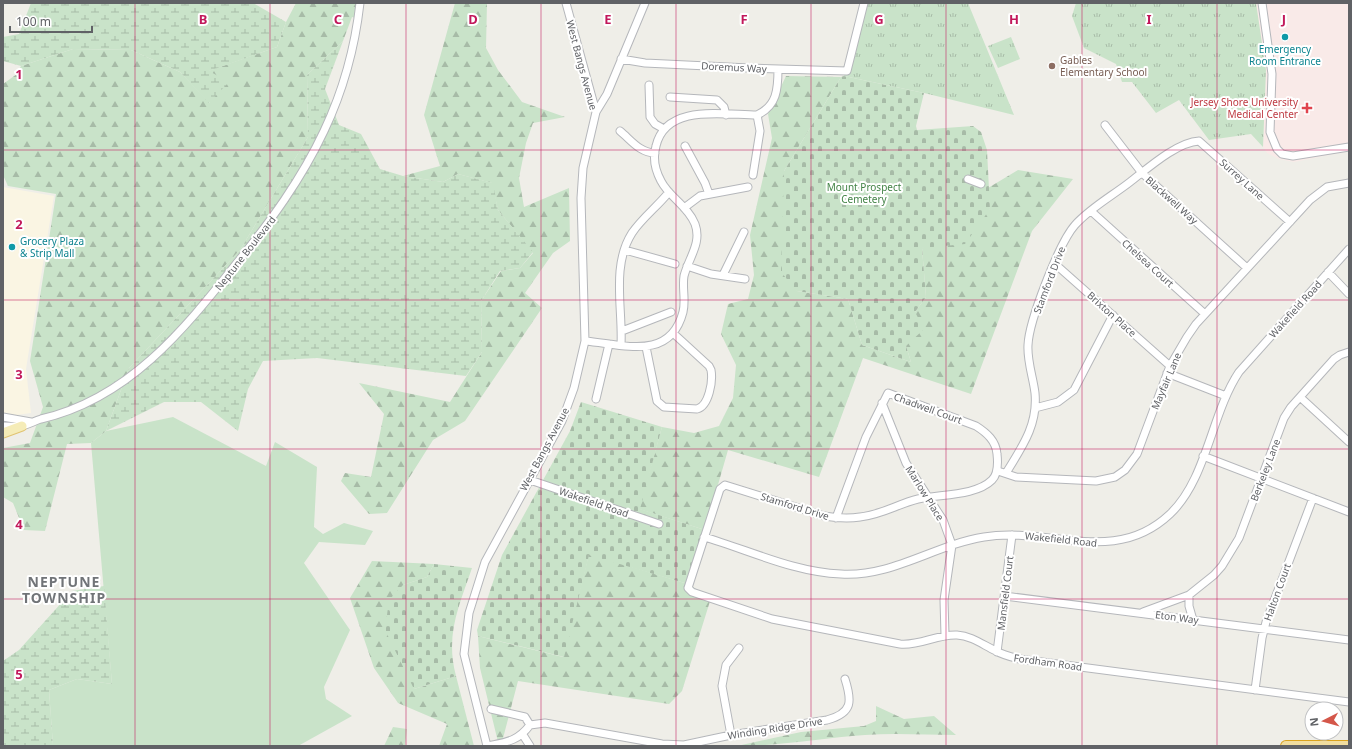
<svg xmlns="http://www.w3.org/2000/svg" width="1352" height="749" font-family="'Noto Sans',sans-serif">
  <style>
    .commercial { fill: #faf5e3 }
    .medical { fill: #f9eae8 }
    .grass { fill: #c9e3c9 }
    .forest { fill: url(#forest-firs) }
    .wetland { fill: url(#wetland-marsh) }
    .cemetery { fill: url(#cemetery-stones) }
    .park { fill: url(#park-tufts) }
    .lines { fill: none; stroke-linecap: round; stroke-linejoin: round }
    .minor-casing { stroke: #b5b7bb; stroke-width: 9 }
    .major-casing { stroke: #e0c371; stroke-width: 11 }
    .highway-casing { stroke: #daa31e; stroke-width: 12 }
    .minor { stroke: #fff; stroke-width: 7 }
    .major { stroke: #f5ecb8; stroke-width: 9 }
    .highway { stroke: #f0dd9f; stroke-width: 10 }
    .grid { fill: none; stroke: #c2185b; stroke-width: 1; stroke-opacity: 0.55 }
    .culture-dot { fill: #0f9aa8; stroke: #fff; stroke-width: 1.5 }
    .education-dot { fill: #8d6e63; stroke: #fff; stroke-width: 1.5 }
    .health-dot { fill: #e0444e; stroke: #fff; stroke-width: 1.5 }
    .labels { text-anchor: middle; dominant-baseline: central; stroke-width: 4; stroke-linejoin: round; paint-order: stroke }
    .culture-label { font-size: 10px; fill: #0d838f; stroke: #fff }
    .education-label { font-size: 10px; fill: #785e54; stroke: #fff; text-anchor: start }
    .street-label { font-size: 10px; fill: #606266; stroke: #fff }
    .health-label { font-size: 10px; fill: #be3a42; stroke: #fff; text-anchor: end }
    .park-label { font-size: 10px; fill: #428346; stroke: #fff }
    .district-label { font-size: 14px; font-weight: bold; letter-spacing: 1px; fill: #717478; stroke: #fff }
    .grid-label { font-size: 13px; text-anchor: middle; font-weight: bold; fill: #c2185b; stroke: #fff; stroke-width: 4; stroke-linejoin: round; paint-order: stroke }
  </style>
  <defs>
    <pattern id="forest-firs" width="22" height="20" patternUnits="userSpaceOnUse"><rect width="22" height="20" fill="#c9e3c9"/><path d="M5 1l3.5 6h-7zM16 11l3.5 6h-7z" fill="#a7bba7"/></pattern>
    <pattern id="wetland-marsh" width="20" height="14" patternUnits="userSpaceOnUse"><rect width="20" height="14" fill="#c9e3c9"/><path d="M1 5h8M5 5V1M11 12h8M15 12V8" fill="none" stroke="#a7bba7"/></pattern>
    <pattern id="cemetery-stones" width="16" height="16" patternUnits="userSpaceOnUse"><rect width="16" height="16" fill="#c9e3c9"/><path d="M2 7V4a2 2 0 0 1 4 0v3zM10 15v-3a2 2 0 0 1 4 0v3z" fill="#a7bba7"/></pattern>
    <pattern id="park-tufts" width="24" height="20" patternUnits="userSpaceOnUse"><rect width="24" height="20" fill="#c9e3c9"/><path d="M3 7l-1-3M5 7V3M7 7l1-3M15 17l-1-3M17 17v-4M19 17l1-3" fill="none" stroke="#a7bba7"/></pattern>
  </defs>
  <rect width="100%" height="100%" fill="#efeee8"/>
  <path class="commercial" d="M3,187l51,9 -28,173 5,44 -22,3 -6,-2z"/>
  <path class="medical" d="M1256,3h93v148l-55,11 -15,-3 -12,-6 -4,-6 3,-77z"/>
  <path class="grass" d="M173,417l93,49 9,-24 42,25 -3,60 9,7 21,-11 29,8 -8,14 -46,-3 -15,21 46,67 -26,57 2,12 26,17 -54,30h-245l-4,-56 28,-11 35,5 -21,-241 15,-12z"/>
  <path class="forest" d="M296,3h62l1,16 -7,-2 -9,24 -36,34 1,62 -68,113 -111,118 -23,63 -15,12 -24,1 -22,87 -21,-1 -11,-27 -10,-6v-49l27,-5 13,-36 -13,-46 26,-167 -48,-8 -5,-11v-91l14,-10 4,-8 52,-17 58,1 49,22 30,31 -2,-32 69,-24 9,-25z
    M455,3h32l-1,45 12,22 24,32 43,15 -32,6 -7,20 -7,35 5,29 45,-19 1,53 -17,12 -28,40 17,15 -77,113 -32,19 -46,73 -18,1 -28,-33 4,-8 26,4 13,-63 -25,-31 91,19 32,-50 -1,-51 20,-30 19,-3 13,-15 -35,-43 -6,-27 -34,-9 -15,8 -40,-6 37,-10 -16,-51z
    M786,76l55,1 -57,94 13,120 51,8 14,46 49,17 -5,-16 9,-34 11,-15 -4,-49 68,-39 -2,-21 30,-18 55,9 -41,52 -61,163 -108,-36 -44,119 -91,-27 -23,80 -66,-21 23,-82 32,6 25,-7 14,-28 3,-33 -15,-31 7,-30 20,-5 6,-24 -4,-40 22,-97 -4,-24z
    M589,554l99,30 23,14 -29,93 -13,13 -151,-23 -17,65h-2l-19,-78 -2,-32 85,21z
    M372,561l62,3 -7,13 -24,8 11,104 42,-13 18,70h-35l8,-22 -49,-21 -24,-35 -24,-70z
    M876,706l28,13 30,-3 22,19c-30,0 -61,-2 -91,0 -43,3 -85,11 -128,11l64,-14 63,-6 12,-5z
    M393,727l14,2 -2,17h-21z"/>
  <path class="wetland" d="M31,3h222l33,19 -9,25 -68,24 20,11 -20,21 -29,-31 -49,-22 -58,-1 -52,17 -18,-5v-24l16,-3z
    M343,41l-18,48 14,36 22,9 19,35 23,7 40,6 15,-8 35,9 5,27 35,42 -13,16 -20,3 -19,30 1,51 -16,24 -149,-18 -54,3 -15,28 -10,42 -37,-29h-37l-58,29 23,-63 111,-118 68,-113 -1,-62z
    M104,586l8,98 -35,-5 -28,11 4,55 -50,1v-85l16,-11 53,-59z"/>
  <path class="cemetery" d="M844,76l80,17 -8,33 1,4 56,-4 8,6 6,18 3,59 -25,35 -43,4 4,49 -11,15 9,17 -18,17 5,16 -49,-17 -14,-46 -51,-8 -16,-19 3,-101 57,-94z
    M581,402l81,25 -22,82 65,21 -17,54 -99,-29 -25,102 -86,-21 -1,-6 25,-75 68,-124z
    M434,564l38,4c-13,38 -27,67 -16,108l-42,13 -29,-59 4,-30 14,-15 24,-8z"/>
  <path class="park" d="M863,3h105l46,112 -90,-22 -80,-17z
    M1076,3h180l10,67 -3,77 -12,-13 -42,6 -30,-40 -23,13 -24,-31h-10l-6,-18 -32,-16 -12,-32z
    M1011,37l9,22 -22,9 -10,-22z"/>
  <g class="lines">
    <g class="minor-casing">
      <path id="minor" d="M566,3l30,109 -13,56 -2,30 4,143 -11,47 -12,33 -77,141 -16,51 -5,41 23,92c19,-4 30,-4 43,-21l15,-2 117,21 22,1 47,-10 96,-15c26,-7 25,-19 18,-41
        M1262,3l10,71 -2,58 7,17 5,5 11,2 56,-9
        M621,59l24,4 104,5 98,3 17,-68
        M649,85l1,32 5,7 9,5
        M670,97l47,3 7,7 2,8
        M596,112l11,-18 38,-91
        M1105,125l37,48 105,95
        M620,131c11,9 20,22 35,22
        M685,146l20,37 4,11
        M753,175l7,-44 -3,-16
        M968,179l13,5
        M684,208l16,-12 48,-9
        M1091,211l114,103
        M625,250l50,14
        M1054,263l116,103
        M687,266l24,8 34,5
        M1328,272l21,22
        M723,275l21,-43
        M622,331l49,-19
        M585,341c37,3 85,21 98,-29 3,-12 -1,-24 1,-36 5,-19 18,-33 11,-52 -7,-18 -26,-27 -34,-43 -6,-11 -8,-24 -5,-35 10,-43 68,-31 101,-31 20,-9 21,-26 21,-46
        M621,345c2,-36 -10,-79 11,-112 10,-15 26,-27 37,-41
        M646,347l11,54 7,6 33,2c12,-3 16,-28 14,-39l-2,-4 -36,-33
        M1167,373l59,23
        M1300,397l49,45
        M596,399l13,-55
        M882,403l24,60 37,57 9,25 -8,55 1,35
        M1035,408l23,-6 16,-12 39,-75
        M3,417l28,5
        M3,426c6,0 13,1 18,0 7,-1 13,-5 20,-7 87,-20 142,-88 195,-155 34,-42 65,-84 88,-133 19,-40 31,-84 36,-128
        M1203,456l146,56
        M1001,472l15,5 80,4 19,-4 10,-7 12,-16 33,-88 17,-29 9,-13 114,-124 17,-13 22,-4
        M1006,473c16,-26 32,-48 29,-80 -2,-16 -8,-32 -7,-48 1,-24 31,-102 47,-120 15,-17 37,-29 55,-43 17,-13 47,-40 69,-41l91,81
        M530,480l129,44
        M836,518l30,-81 22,-44 88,33c11,7 20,15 21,28 1,9 1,20 -5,26 -16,16 -52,14 -74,19 -20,5 -37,16 -58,18 -12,2 -24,1 -36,-1l-99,-31 -5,4 -32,99 4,4 80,27 128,25c20,2 37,-10 57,-9 15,1 26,10 39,16 7,4 15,6 23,8l330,43
        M704,537c45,13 89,35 137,37 52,3 93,-29 143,-37 65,-11 130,30 186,-23 37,-35 41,-100 69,-142l110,-123
        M1189,595v11l4,14
        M1005,596l344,44
        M1143,612l46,-17 25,-20 8,-9 17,-28 45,-120 7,-11 43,-48 6,-4 9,-3
        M997,652l15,-117
        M1255,690l7,-52 4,-16 47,-124
        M491,709l34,8 5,8
        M523,735l7,11
        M731,735l-9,-49 4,-21 13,-17"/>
    </g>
    <g class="major-casing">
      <path id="major" d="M3,433l19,-7"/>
    </g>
    <g class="highway-casing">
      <path id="highway" d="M1286,746h63"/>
    </g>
    <use href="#minor" class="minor"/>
    <use href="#major" class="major"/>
    <use href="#highway" class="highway"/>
  </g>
  <path class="grid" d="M135,3v743M270,3v743M406,3v743M541,3v743M676,3v743M811,3v743M946,3v743M1082,3v743M1217,3v743M3,150h1346M3,300h1346M3,449h1346M3,599h1346"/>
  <g class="culture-dot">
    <circle cx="1285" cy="37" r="4"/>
    <circle cx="12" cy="247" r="4"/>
  </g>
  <circle class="education-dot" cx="1052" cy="66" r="4"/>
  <path class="health-dot" d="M1305 102h4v4h4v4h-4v4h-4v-4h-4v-4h4z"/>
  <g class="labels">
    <g class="culture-label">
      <text x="1285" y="49">Emergency<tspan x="1285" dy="12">Room Entrance</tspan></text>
      <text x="20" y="241" text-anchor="start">Grocery Plaza<tspan x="20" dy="12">&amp; Strip Mall</tspan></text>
    </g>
    <g class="education-label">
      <text x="1060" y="60">Gables<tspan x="1060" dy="12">Elementary School</tspan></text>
    </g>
    <g class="street-label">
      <text transform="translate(582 65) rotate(75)">West Bangs Avenue</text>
      <text transform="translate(734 67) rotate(3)">Doremus Way</text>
      <text transform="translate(1242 179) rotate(42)">Surrey Lane</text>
      <text transform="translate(1172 200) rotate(42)">Blackwell Way</text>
      <text transform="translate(245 253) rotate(-52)">Neptune Boulevard</text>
      <text transform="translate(1148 263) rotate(42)">Chelsea Court</text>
      <text transform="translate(1049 280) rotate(-69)">Stamford Drive</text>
      <text transform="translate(1295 309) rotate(-48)">Wakefield Road</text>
      <text transform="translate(1112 314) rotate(42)">Brixton Place</text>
      <text transform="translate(1166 381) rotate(-67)">Mayfair Lane</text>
      <text transform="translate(928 408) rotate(20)">Chadwell Court</text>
      <text transform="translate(544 449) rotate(-62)">West Bangs Avenue</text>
      <text transform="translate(1265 470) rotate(-69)">Berkeley Lane</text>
      <text transform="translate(925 493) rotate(58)">Marlow Place</text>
      <text transform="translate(594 502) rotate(19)">Wakefield Road</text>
      <text transform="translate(795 506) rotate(17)">Stamford Drive</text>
      <text transform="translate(1061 539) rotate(6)">Wakefield Road</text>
      <text transform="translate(1277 592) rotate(-70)">Halton Court</text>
      <text transform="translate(1005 593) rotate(-83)">Mansfield Court</text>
      <text transform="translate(1177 617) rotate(8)">Eton Way</text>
      <text transform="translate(1048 662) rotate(8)">Fordham Road</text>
      <text transform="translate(775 728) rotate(-9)">Winding Ridge Drive</text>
    </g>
    <g class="health-label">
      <text x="1298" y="102">Jersey Shore University<tspan x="1298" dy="12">Medical Center</tspan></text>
    </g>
    <g class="park-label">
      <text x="864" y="187">Mount Prospect<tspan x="864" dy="12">Cemetery</tspan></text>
    </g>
    <g class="district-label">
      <text x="64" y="581">NEPTUNE<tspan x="64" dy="16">TOWNSHIP</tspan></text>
    </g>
  </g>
  <g class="grid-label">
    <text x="203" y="24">B</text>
    <text x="338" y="24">C</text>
    <text x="473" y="24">D</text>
    <text x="608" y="24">E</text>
    <text x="744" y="24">F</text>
    <text x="879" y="24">G</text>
    <text x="1014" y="24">H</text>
    <text x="1149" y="24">I</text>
    <text x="1284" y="24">J</text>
    <text x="19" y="79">1</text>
    <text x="19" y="229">2</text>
    <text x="19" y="379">3</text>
    <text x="19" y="529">4</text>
    <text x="19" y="679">5</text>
  </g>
  <rect width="1352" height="749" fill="none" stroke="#606266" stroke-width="8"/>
  <g transform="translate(1324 721) rotate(264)"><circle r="19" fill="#ffffff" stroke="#bfc0c2"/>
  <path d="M0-3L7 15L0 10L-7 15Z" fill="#d4574a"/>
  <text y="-6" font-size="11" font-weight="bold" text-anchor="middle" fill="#606266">N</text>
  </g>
  <path d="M10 26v6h82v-6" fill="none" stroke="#606266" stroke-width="2"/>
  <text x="16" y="26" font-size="12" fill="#606266" stroke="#ffffff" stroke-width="3" paint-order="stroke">100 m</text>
</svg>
